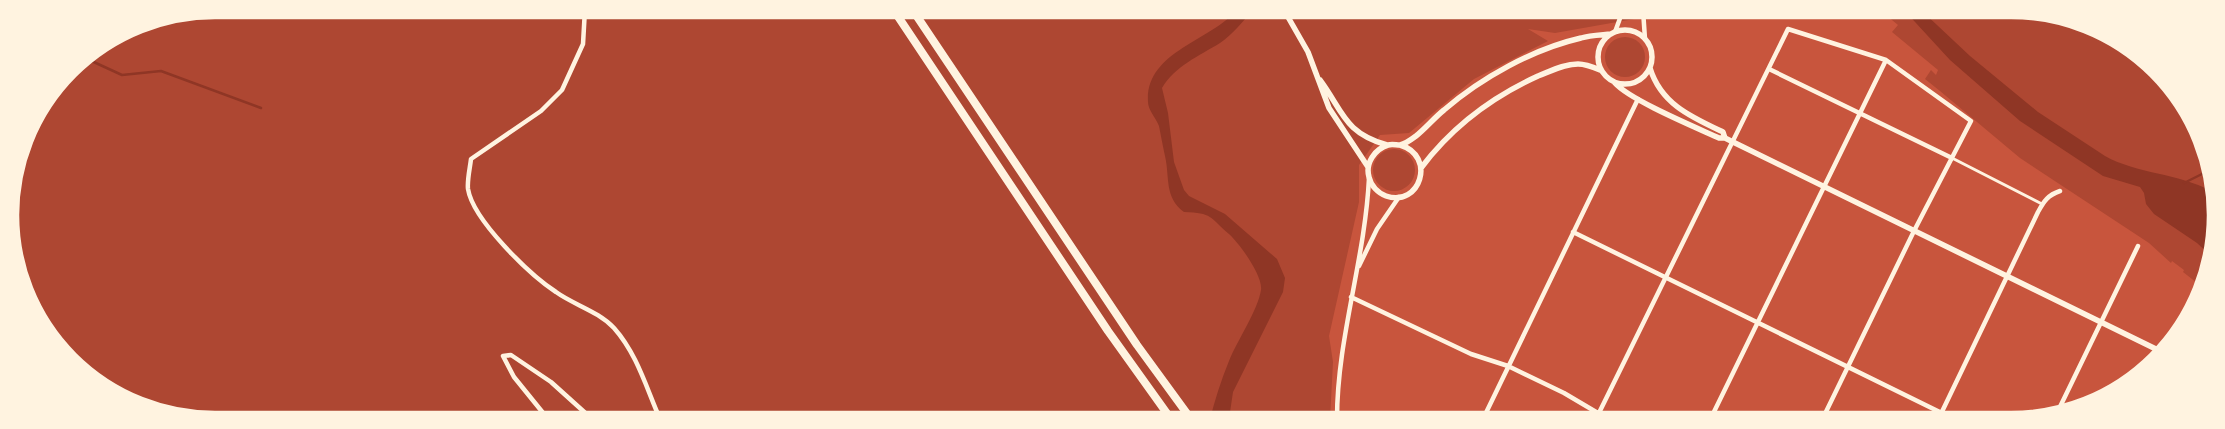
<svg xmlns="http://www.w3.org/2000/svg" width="2225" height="429" font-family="Signika,sans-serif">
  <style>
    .green { fill: #ae4732 }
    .water { fill: #8f3625 }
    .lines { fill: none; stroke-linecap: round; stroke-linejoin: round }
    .stream { stroke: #8f3625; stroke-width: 2.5 }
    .pedestrian { stroke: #fff3e0; stroke-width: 3 }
    .minor { stroke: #fff3e0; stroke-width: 4.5 }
    .tertiary { stroke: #fff3e0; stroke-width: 5.5 }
    .motorway { stroke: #fff3e0; stroke-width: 8 }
    .rim { fill: none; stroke: #fff3e0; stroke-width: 2.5 }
  </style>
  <rect width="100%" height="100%" fill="#c8553d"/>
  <path class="green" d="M215,9l1417,1 2,9 -79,14 -27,-4 20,12 -74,38 -65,54 -29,2 -21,30v37l-30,134 4,26 -3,57h-1142l-65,-20 -63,-49 -40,-69 -11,-80 16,-65 44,-67 67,-45z
    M1880,10h157l76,26 61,53 35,72 6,80 -14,45 -18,-14 1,-2 -12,-9 -1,2 -22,-20 -129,-85 -80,-67 -15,-12 6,-9 5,5 2,-5 -46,-38 6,-7z
    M1605 57a20 20 0 1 1 40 0a20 20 0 1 1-40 0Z
    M1373 170a21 21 0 1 1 42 0a21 21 0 1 1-42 0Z"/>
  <path class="water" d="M1237,10h16c-10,11 -21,25 -33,33 -21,13 -45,23 -58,45l6,25 6,49 10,28 5,6 36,18 52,45 8,19 -2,14 -50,100 -4,27h-19c5,-19 11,-39 19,-58 8,-20 29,-51 32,-71 2,-14 -21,-46 -32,-56 -20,-17 -16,-21 -45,-22 -20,-15 -14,-34 -19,-56 -2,-9 -4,-20 -6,-30 -3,-8 -11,-16 -11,-24 -3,-50 62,-61 89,-92z
    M1904,10h17l49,46 68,56 67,44c32,18 73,17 106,35l4,50 -5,14 -13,-12 -43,-29 -8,-10 -2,-11 -4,-6 -37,-11 -83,-55 -70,-61z"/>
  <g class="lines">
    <path class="stream" d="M85,58l37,17 39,-4 100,37
      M2184,183l26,-13"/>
    <path class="pedestrian" d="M1952,158l90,46"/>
    <path class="minor" d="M585,9l-2,35 -21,46 -21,21 -70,48c-1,9 -4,21 -3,30 5,31 62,86 88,103 18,13 42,19 58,36 23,26 32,59 46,91
      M1643,10l2,29
      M1615,32l8,-22
      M1769,69l183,89
      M1573,232l383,188
      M1359,266l18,-37 22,-32
      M1351,297l120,57 37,12 56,27 44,26
      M2058,411l80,-165
      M548,419l-34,-42 -11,-21 8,-1 40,27 41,37
      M1337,419c0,-81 28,-159 32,-241
      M1483,419l155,-320
      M1596,419l192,-390 98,31 85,61 -57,110 -92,189
      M1710,420l176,-360
      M1938,420l100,-208c6,-11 10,-17 22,-21"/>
    <path class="tertiary" d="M1284,10l24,42 21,56 39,59
      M1598 57a27 27 0 1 1 54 0a27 27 0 1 1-54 0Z
      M1650,68c11,36 41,49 73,64l2,6
      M1320,80c23,31 24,53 67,65
      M1615,83c15,17 80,44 104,55h6l8,4 429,210
      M1400,145c37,11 20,63 -14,51 -8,-3 -15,-10 -17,-19 -4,-14 6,-28 19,-32 4,-1 8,0 12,0 5,-1 12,-6 16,-9 10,-8 18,-18 28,-26 37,-32 89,-61 137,-72 9,-3 20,-3 30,-4
      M1421,168c30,-40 71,-71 117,-92 13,-5 26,-12 40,-12 8,0 15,3 22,6"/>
    <path class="motorway" d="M893,9l215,322 63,88
      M912,9l225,336 54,74"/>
  </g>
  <path d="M0 0H2225V429H0ZM215 18H2011A197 197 0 0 1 2208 215V215A197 197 0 0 1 2011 412H215A197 197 0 0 1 18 215V215A197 197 0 0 1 215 18Z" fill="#fff3e0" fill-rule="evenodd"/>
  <path class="rim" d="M215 18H2011A197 197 0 0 1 2208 215V215A197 197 0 0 1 2011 412H215A197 197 0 0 1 18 215V215A197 197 0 0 1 215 18Z"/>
</svg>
